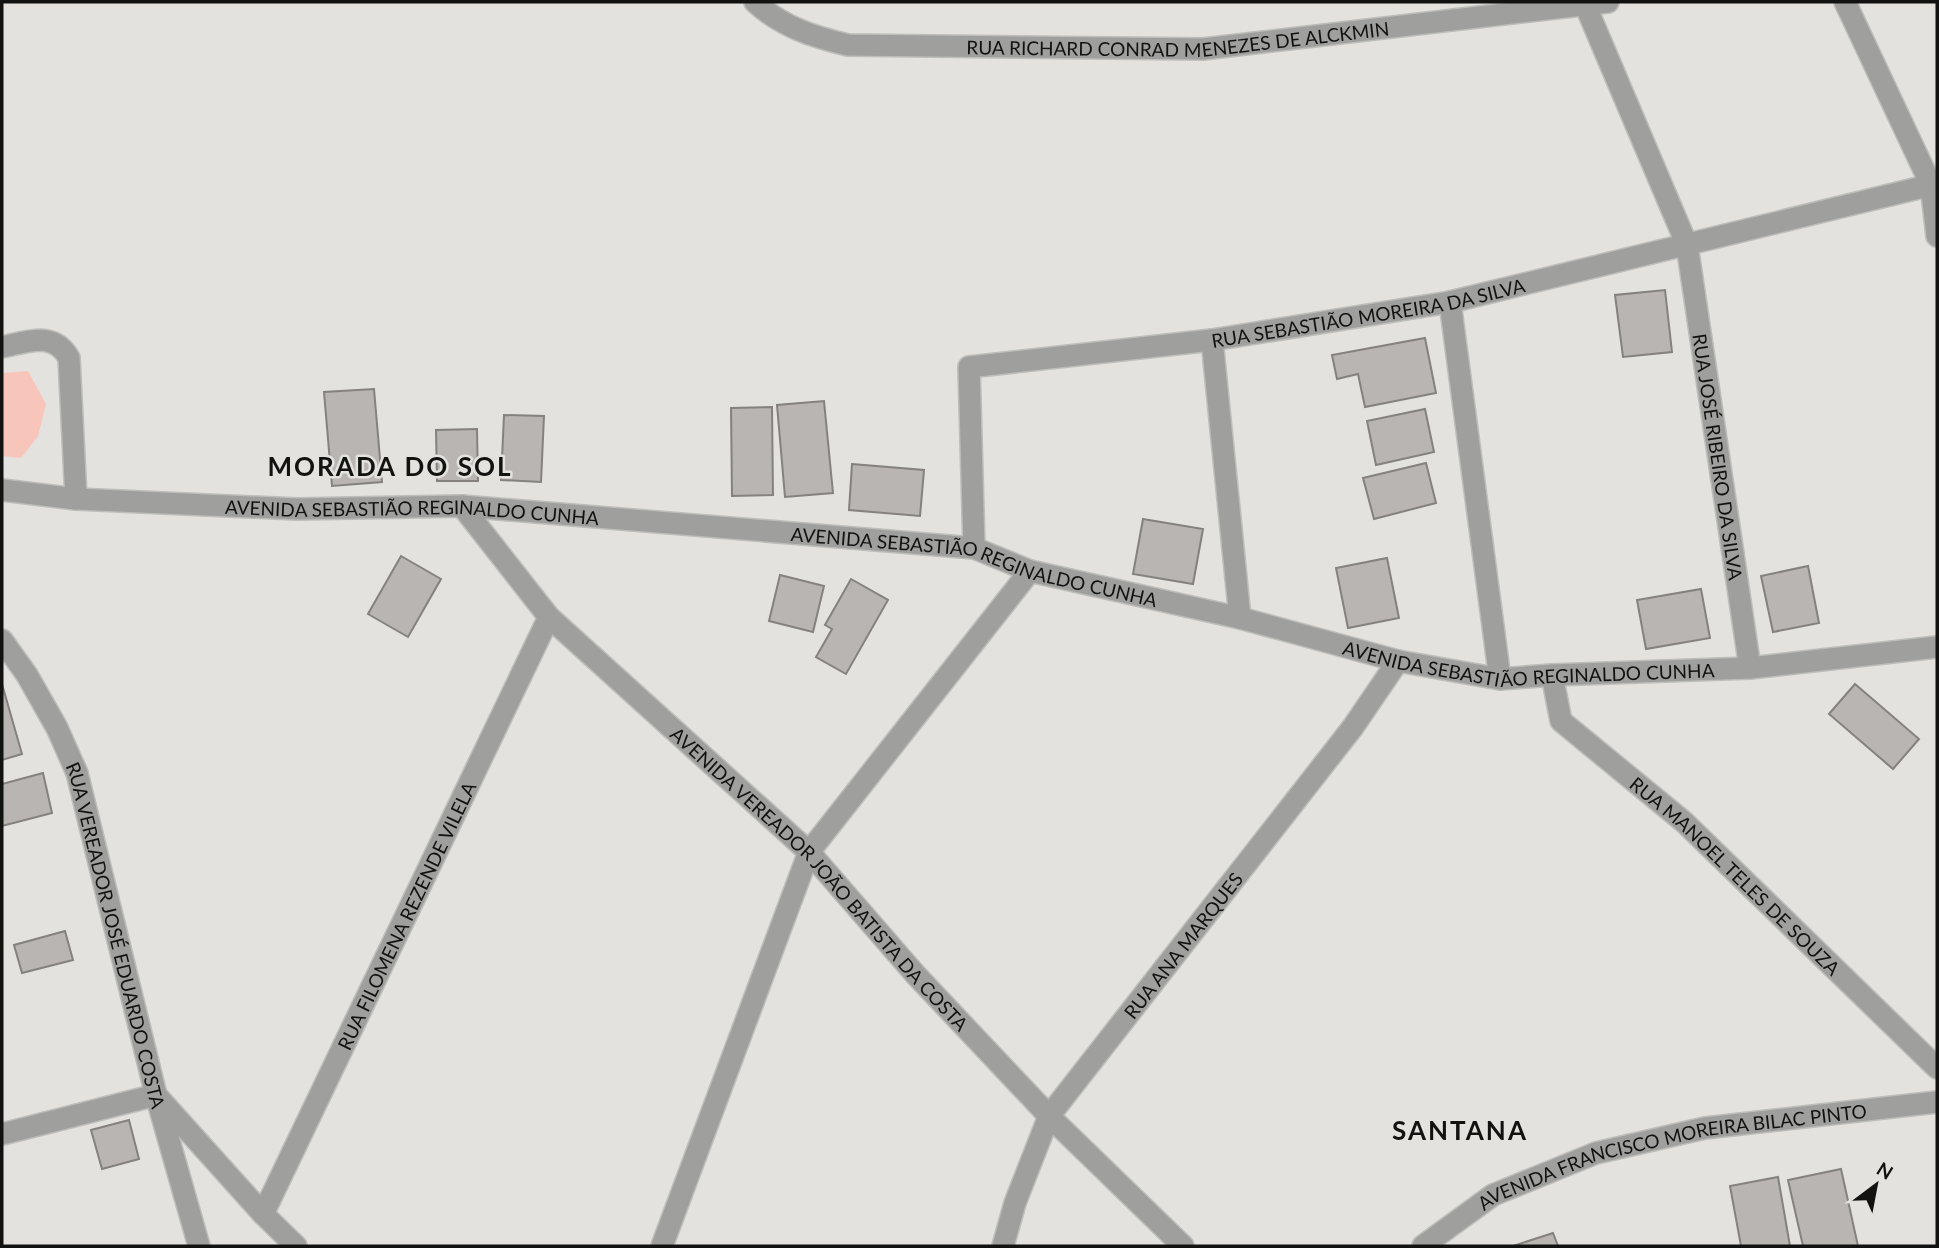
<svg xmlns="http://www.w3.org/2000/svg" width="1939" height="1248" font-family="Lato,sans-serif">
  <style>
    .green { fill: #f7c5ba }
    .building { fill: #b8b5b2; stroke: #84817f; stroke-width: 2 }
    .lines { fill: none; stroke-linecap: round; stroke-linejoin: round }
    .minor-casing { stroke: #bdbdba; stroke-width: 24 }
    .tertiary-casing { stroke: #bdbdba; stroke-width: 24 }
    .minor { stroke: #9f9f9e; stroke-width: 21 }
    .tertiary { stroke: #9f9f9e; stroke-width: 21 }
    .labels { text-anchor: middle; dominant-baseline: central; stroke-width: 5; stroke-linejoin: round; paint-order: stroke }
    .street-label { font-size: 19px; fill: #121211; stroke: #e3e2df }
    .district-label { font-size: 26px; font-weight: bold; letter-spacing: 2px; fill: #121211; stroke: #e3e2df }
  </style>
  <rect width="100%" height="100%" fill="#e3e2df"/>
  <path class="green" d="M28,371l18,33 -8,32 -17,22 -19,-2v-83z"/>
  <path class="building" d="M1665,290l7,62 -49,5 -8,-62z
    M1425,338l11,55 -71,14 -7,-33 -21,5 -5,-24z
    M374,389l8,93 -50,4 -8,-94z
    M824,401l9,92 -48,4 -8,-92z
    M772,407l1,88 -41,1 -1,-88z
    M1425,409l9,43 -58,13 -9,-44z
    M504,415l40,1 -3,66 -40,-2z
    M477,429l1,52h-41l-1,-51z
    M1426,463l10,40 -62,16 -11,-41z
    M852,464l72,6 -4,46 -71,-6z
    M1143,519l60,10 -10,55 -60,-10z
    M401,556l40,23 -33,58 -40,-23z
    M1387,558l12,60 -51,10 -12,-60z
    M1808,566l11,57 -46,9 -12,-56z
    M780,575l44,11 -11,46 -44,-11z
    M851,579l37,21 -42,74 -30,-17 16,-28 -7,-4z
    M1701,589l9,49 -64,11 -9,-49z
    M2,684l20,70 -20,6z
    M1855,684l64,55 -26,30 -64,-55z
    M43,773l9,40 -50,13v-42z
    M65,931l8,29 -51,13 -8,-28z
    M129,1120l10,39 -37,10 -11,-39z
    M1841,1169l17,77h-55l-15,-66z
    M1778,1177l12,69h-49l-11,-60z
    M1553,1233l5,13h-45z"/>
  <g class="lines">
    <g class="minor-casing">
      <g id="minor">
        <path id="s1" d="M755,2c27,25 59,35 93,43l355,4 405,-47"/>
        <path id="s2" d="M1584,2l103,243 63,423"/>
        <path d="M1845,2l86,183 6,51"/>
        <path d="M1450,302l50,377"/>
        <path d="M1212,340l28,278"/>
        <path d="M2,347c25,-5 51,-17 67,11l7,141"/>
        <path id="s3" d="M462,506l87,111 260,235 106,122 134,142 134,130"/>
        <path id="s4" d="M974,548l-5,-181 243,-27 238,-38 481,-117 6,-3"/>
        <path id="s5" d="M2,640l25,35 30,53 20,45 79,322 43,151"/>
        <path id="s6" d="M1552,675l9,46 123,101 253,246"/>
        <path d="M2,1134l154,-39 107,119 33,32"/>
        <path id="s7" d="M263,1214l286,-597"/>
        <path d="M662,1246l147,-394 221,-281"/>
        <path id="s8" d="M1003,1246l12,-43 34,-87 304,-389 45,-66"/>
        <path id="s9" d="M1423,1246l70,-51 103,-42 109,-25 232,-26"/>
      </g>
    </g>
    <g class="tertiary-casing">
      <g id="tertiary">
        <path id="s10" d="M2,490l74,9 221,10 165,-3 512,42 56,23 210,47 158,43 102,18 52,-4 198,-7 187,-21"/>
      </g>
    </g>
    <use href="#minor" class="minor"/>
    <use href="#tertiary" class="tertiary"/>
  </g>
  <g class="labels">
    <g class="street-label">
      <text stroke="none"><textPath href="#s1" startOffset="434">RUA RICHARD CONRAD MENEZES DE ALCKMIN</textPath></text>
      <text stroke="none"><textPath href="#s4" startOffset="584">RUA SEBASTIÃO MOREIRA DA SILVA</textPath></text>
      <text stroke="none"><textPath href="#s2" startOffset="478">RUA JOSÉ RIBEIRO DA SILVA</textPath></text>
      <text stroke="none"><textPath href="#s10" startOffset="411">AVENIDA SEBASTIÃO REGINALDO CUNHA</textPath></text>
      <text stroke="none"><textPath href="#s10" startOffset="978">AVENIDA SEBASTIÃO REGINALDO CUNHA</textPath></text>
      <text stroke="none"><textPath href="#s10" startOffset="1545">AVENIDA SEBASTIÃO REGINALDO CUNHA</textPath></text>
      <text stroke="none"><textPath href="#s6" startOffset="280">RUA MANOEL TELES DE SOUZA</textPath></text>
      <text stroke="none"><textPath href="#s3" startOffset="518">AVENIDA VEREADOR JOÃO BATISTA DA COSTA</textPath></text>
      <text stroke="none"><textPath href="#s7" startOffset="331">RUA FILOMENA REZENDE VILELA</textPath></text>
      <text stroke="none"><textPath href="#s5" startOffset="320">RUA VEREADOR JOSÉ EDUARDO COSTA</textPath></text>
      <text stroke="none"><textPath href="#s8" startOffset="355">RUA ANA MARQUES</textPath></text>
      <text stroke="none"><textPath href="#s9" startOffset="271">AVENIDA FRANCISCO MOREIRA BILAC PINTO</textPath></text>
    </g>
    <g class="district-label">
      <text x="390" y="466">MORADA DO SOL</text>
      <text x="1460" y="1130">SANTANA</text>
    </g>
  </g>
  <rect width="1939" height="1248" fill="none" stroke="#121211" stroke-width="7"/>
  <g transform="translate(1876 1185) rotate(32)" stroke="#e3e2df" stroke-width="5" paint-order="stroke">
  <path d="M0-5L12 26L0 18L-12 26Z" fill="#121211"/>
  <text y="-10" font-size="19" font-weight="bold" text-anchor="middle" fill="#121211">N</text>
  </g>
</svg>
